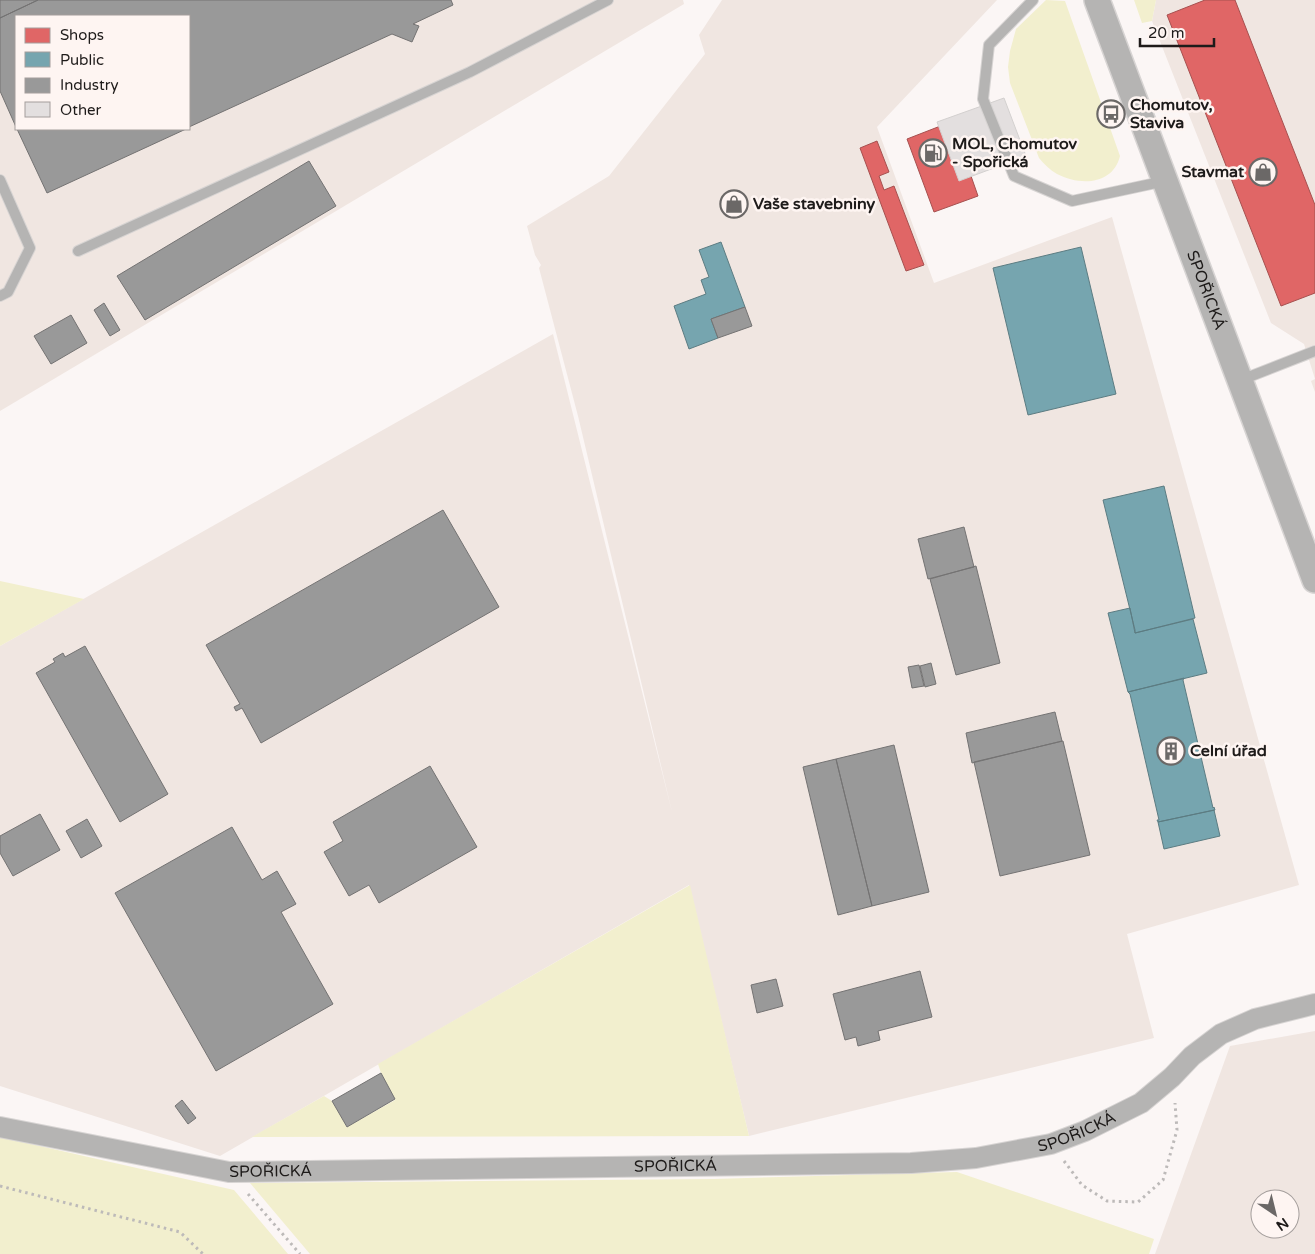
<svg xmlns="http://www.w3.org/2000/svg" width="1315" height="1254" font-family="'Varela Round',sans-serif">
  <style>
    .built { fill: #f0e6e1; fill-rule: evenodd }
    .green { fill: #f2efce }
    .shops { fill: #e06666; stroke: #a6504f }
    .public { fill: #76a5af; stroke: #5c7c82 }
    .industry { fill: #999; stroke: #747373 }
    .building { fill: #e3dfdf; stroke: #d3d0cf }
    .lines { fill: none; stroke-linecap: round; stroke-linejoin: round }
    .service-casing { stroke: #d7d4d3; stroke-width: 12 }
    .minor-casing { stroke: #d7d4d3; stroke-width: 22 }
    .tertiary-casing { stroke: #d7d4d3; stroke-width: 28 }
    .path { stroke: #bdbab9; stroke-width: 3; stroke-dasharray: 2.5 4; stroke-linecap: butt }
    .service { stroke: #b5b4b3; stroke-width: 10 }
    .minor { stroke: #b5b4b3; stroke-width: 20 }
    .tertiary { stroke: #b5b4b3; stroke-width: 25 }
    .labels { text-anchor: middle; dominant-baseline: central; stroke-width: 5; stroke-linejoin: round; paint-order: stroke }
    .poi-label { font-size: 16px; font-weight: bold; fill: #1e1b1a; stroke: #fef5f2; text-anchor: start }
    .street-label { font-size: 16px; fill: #1e1b1a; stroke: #fef5f2 }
  </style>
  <rect width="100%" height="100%" fill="#fbf6f5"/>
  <path class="built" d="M0,0h683l1,4 -684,407zM16,16h173v113h-173z
    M722,0h275l-120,127 57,156 178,-66 187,668 -172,49 27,104 -405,98 -60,-251 -469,271 -220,-70v-440l553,-312 119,478 -94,-396 -39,-148 2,-3 -6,-10 -8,-29 82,-50 96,-122 -6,-19z
    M1156,0h159v392l-4,-11 4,-2 -11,-35 -33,-21 -119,-302z
    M1315,1031v223h-160l75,-208zM1260,1199h30v30h-30z"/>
  <path class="green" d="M1046,0l19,1 55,155c-7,29 -40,30 -63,18 -7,-4 -13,-10 -18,-16l-29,-75 -2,-16 2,-16 6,-22z
    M1134,0h22l-4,21 -10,2z
    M0,581l84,18 -84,47z
    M690,885l59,251 -497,1 72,-41 8,5 15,26 48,-27 -14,-27 -3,-9z
    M0,1137l234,53 54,64h-288z
    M957,1172l197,67 -5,15h-839l-60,-71 464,-4z"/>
  <path class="shops" d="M1205,0h30l80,205v88l-34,13 -114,-291z
    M943,125l20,54 8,-3 7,20 -44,16 -27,-73z
    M877,141l12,31 -10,4 5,14 10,-4 30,79 -18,6 -46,-123z"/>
  <path class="public" d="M721,242l24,65 -34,12 7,19 -29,11 -15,-43 32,-12 -5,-14 8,-3 -10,-27z
    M1081,247l35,147 -88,21 -35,-147z
    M1164,486l31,132 -60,15v-3l-32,-130z
    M1130,608l5,25 58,-14 14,54 -79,19 -20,-79z
    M1184,678l-1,2 30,128 1,-1 1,3 -57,12 -1,-2h2l-29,-126 -2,-2z
    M1214,810l6,26 -56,13 -6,-27z"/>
  <path class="industry" d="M0,0h38l-38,18z
    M38,0h413l2,5 -40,19 6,2 -7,16 -20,-8 -203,93v-111h-173v111l-16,-36v-73z
    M17,129h169l-139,64z
    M309,161l27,45 -191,114 -28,-44z
    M104,303l16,27 -10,6 -16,-26z
    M745,307l7,19 -34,12 -7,-19z
    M71,315l16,28 -36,21 -17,-28z
    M443,510l56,97 -238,136 -19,-35 -6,3 -2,-4 6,-3 -34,-59z
    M964,527l10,40 -46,12 -10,-40z
    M976,566l24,97 -44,12 -26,-96z
    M85,646l83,148 -48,28 -84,-149 19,-11 -2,-3 10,-6 2,4z
    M931,663l5,21 -11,3 -5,-21z
    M919,665l5,21 -12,2 -4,-21z
    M1055,712l7,29 -90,22 -6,-30z
    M1063,741l27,114 -90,21 -26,-114z
    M894,745l35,147 -57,14 -36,-147z
    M836,759l36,147 -34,9 -35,-148z
    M430,766l47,81 -98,56 -10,-18 -20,11 -25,-44 19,-11 -10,-19z
    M40,814l20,36 -47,26 -13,-23v-17z
    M87,819l15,27 -21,12 -15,-27z
    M232,827l30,53 15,-9 19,33 -15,8 52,92 -117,67 -101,-178z
    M920,971l12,46 -54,14 2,9 -22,6 -2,-9 -11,3 -12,-46z
    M776,979l7,27 -26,7 -6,-28z
    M381,1073l14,26 -48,28 -15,-26z
    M182,1100l14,18 -8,6 -13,-18z"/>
  <path class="building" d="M1004,98l22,58 -67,25 -22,-59z"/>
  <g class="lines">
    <g class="service-casing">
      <path id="service" d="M1033,0l-44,45 -6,54 31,77 58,25 93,-20
        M0,180l30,68 -22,44 -8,4
        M78,251l392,-179 138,-72
        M1241,380l74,-29"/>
    </g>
    <g class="minor-casing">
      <g id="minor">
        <path id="s1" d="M0,1127l229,45 682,-9 65,-5 75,-14 34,-13 56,-28 31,-26 20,-21 29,-22 34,-15 60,-15"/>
      </g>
    </g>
    <g class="tertiary-casing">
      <g id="tertiary">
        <path id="s2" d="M1097,0l218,580"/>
      </g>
    </g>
    <path class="path" d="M1064,1161l18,24 25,16 31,1 25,-22 14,-50 -2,-27
      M0,1186l180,46 23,22
      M248,1194l52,60"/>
    <use href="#service" class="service"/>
    <use href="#minor" class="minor"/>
    <use href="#tertiary" class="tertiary"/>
  </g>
  <defs>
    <g id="bus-ring" transform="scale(1.4375)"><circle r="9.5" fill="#fef5f2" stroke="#6b6867" stroke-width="1.5"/><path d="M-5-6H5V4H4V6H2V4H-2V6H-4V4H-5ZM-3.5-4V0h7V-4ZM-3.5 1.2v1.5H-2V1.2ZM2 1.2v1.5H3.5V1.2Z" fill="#6b6867"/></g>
    <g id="fuel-ring" transform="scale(1.4375)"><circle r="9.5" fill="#fef5f2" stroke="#6b6867" stroke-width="1.5"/><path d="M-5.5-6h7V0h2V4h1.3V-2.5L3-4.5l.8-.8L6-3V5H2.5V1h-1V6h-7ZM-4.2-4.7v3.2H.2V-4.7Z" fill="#6b6867"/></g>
    <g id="shop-ring" transform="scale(1.4375)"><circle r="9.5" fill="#fef5f2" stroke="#6b6867" stroke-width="1.5"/><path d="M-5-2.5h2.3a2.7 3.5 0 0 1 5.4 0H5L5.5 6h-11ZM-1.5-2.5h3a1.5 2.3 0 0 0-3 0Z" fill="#6b6867"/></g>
    <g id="building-ring" transform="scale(1.4375)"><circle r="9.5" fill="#fef5f2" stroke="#6b6867" stroke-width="1.5"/><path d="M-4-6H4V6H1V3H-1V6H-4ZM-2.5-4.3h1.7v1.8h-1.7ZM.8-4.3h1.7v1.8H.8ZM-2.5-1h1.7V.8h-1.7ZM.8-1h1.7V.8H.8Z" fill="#6b6867"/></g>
  </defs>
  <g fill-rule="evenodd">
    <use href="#bus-ring" x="1111" y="114"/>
    <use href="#fuel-ring" x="933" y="153"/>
    <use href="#shop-ring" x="1263" y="172"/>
    <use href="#shop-ring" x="734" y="204"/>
    <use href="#building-ring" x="1171" y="751"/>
  </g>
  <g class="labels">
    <g class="poi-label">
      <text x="1130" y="105">Chomutov,<tspan x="1130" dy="18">Staviva</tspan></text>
      <text x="952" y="144">MOL, Chomutov<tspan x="952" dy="18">- Spořická</tspan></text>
      <text x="1244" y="172" text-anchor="end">Stavmat</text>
      <text x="753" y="204">Vaše stavebniny</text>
      <text x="1190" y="751">Celní úřad</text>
    </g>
    <g class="street-label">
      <text stroke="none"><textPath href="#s2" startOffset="310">SPOŘICKÁ</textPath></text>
      <text stroke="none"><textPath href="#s1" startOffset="1085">SPOŘICKÁ</textPath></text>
      <text stroke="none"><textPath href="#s1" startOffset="680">SPOŘICKÁ</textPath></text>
      <text stroke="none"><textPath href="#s1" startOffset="275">SPOŘICKÁ</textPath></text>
    </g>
  </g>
  <rect x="15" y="15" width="175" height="115" fill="#fef5f2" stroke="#a49e9c"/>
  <rect x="25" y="28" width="25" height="15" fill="#e06666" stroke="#a49e9c"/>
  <text x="60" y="40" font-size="15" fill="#1e1b1a">Shops</text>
  <rect x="25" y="52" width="25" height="15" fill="#76a5af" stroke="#a49e9c"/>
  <text x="60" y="65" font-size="15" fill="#1e1b1a">Public</text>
  <rect x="25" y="78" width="25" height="15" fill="#999999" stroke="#a49e9c"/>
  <text x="60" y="90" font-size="15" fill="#1e1b1a">Industry</text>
  <rect x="25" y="102" width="25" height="15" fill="#e3dfdf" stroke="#a49e9c"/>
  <text x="60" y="115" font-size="15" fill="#1e1b1a">Other</text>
  <g transform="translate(1275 1214) rotate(145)"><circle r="24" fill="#fef5f2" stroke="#a49e9c"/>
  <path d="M0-4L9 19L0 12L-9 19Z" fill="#6b6867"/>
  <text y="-8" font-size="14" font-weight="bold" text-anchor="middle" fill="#1e1b1a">N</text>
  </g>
  <path d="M1140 38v8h74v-8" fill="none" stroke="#1e1b1a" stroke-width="2.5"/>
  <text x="1148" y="38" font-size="15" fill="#1e1b1a" stroke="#fef5f2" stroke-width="4" paint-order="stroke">20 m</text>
</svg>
